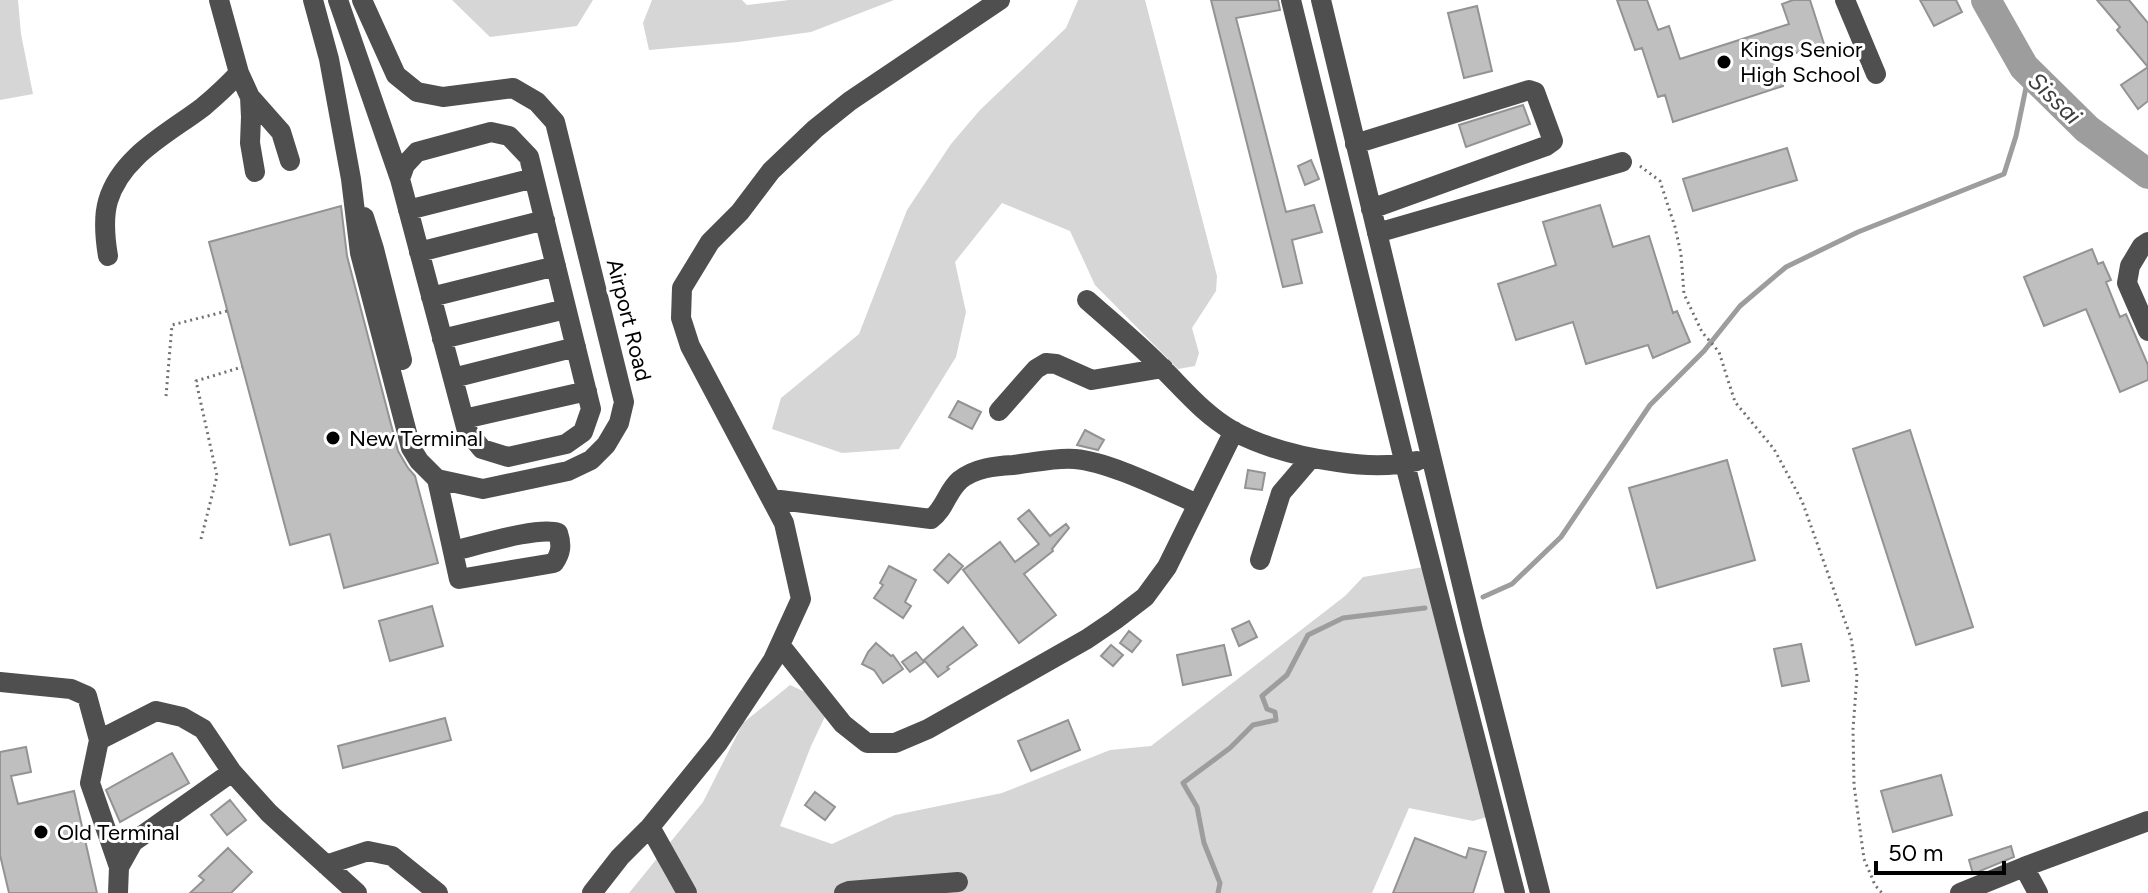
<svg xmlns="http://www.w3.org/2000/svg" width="2148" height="893" font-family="Figtree,sans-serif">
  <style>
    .green { fill: #d6d6d6 }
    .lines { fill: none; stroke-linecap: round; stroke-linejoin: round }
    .stream { stroke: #9d9d9d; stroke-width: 5 }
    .river { stroke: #9d9d9d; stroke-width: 30 }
    .building { fill: #bfbfbf; stroke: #939393; stroke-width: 2 }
    .path { stroke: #717171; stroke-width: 3; stroke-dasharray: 2 4; stroke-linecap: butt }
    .minor { stroke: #4f4f4f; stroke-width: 20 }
    .poi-dot { fill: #000; stroke: #fff; stroke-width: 3 }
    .labels { text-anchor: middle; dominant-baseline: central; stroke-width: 6; stroke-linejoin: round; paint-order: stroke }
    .poi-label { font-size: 22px; fill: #000; stroke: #fff; text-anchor: start }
    .street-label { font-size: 22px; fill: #000; stroke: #fff }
    .water-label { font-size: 24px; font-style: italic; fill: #3e3e3e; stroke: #fff }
  </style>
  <rect width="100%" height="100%" fill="#fff"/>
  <path class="green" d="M0,0h18l3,34 12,60 -33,6z
    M452,0h141l-16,26 -87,11z
    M652,0h90l5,5 42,-5h105l-83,32 -73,10 -89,8 -6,-27z
    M1078,0h67l72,276 -1,15 -24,37 7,25 -4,13 -17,3 -83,-84 -25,-54 -68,-28 -47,59 11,50 -10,45 -57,92 -57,4 -70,-24 9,-31 78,-64 48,-124 44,-66 29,-34 86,-82z
    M1424,567l63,250 -14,4 -64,-13 -37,85h-743l74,-91 40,-79 47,-38 41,19 -20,42 -31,80 52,18 63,-29 107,-22 108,-43 41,-4 194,-150 18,-19z"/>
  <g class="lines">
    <path class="stream" d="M1483,597l29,-13 49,-47 89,-132 54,-54 36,-45 46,-39 72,-35 146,-58 12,-38 13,-63
      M1218,893l2,-10 -16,-40 -7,-36 -14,-24 47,-35 23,-23 23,-5 -1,-8 -8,-3 -5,-13 25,-21 21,-40 35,-17 82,-10"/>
    <path class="river" d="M1986,0l38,67 63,62 61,45"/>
  </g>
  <path class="building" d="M1211,0h67l2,10 -44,8 50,194 28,-7 8,27 -30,8 10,43 -19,4z
    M1617,0h30l11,30 11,-4 11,33 109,-35 -7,-20 11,-4h17l14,44 -50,16 9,26 -110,36 -8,-27 -7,2 -16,-49 -7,2z
    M1920,0h36l6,12 -28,14z
    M2097,0h32l19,23v78l-10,8 -17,-24 27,-18 -31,-37 3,-3z
    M1477,6l15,65 -28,7 -16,-65z
    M1523,105l7,19 -64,23 -7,-22z
    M1787,148l10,32 -104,31 -10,-32z
    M1311,160l8,19 -14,6 -7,-19z
    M1600,205l13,42 36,-11 24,77 4,-2 13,31 -37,16 -5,-13 -62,19 -13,-42 -57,18 -18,-56 58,-19 -13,-43z
    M341,206l6,50 51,195 10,17 7,8 23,87 -94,25 -14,-54 -40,11 -81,-303z
    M2092,249l6,15 5,-2 8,18 -5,2 14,35 6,-3 22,51v15l-28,12 -34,-83 -42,17 -20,-49z
    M958,401l23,11 -9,17 -23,-12z
    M1085,430l19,10 -6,10 -21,-5z
    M1910,430l63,197 -57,18 -63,-196z
    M1727,460l28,100 -98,28 -28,-100z
    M1248,470l17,3 -3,17 -17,-2z
    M1029,510l21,26 16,-12 3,4 -17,21 1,2 -29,23 32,41 -37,28 -56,-73 37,-28 15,20 24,-18 -21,-25z
    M949,554l14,12 -15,17 -14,-13z
    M889,566l27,14 -11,22 6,4 -8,12 -29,-20 9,-13 -3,-2z
    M432,606l11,40 -53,15 -11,-40z
    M1249,621l8,16 -18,9 -7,-17z
    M963,627l14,18 -30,22 2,2 -11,8 -14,-17z
    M1129,631l12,10 -9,11 -12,-9z
    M876,643l15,13 2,-1 10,14 -20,14 -9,-13 -12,-6 6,-12z
    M1801,644l8,37 -27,5 -8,-37z
    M1111,645l12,10 -10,11 -12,-10z
    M1224,645l7,30 -48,10 -6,-30z
    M916,652l8,10 -14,10 -8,-10z
    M445,718l6,22 -108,28 -5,-22z
    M1068,720l12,30 -49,21 -13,-30z
    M26,747l5,25 -20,4 7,28 56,-13 23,102h-88l-9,-38v-103z
    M172,753l17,30 -69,39 -14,-32z
    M1941,775l11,40 -59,17 -12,-41z
    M815,792l20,15 -10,13 -20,-15z
    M230,800l16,20 -19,15 -16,-20z
    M1415,838l51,20 3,-10 17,4 -13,41h-80z
    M2011,846l3,11 -41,17 -4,-14z
    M228,848l24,24 -21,21h-41l14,-13 -5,-4z"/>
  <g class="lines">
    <path class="path" d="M1640,166l20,15 15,46 6,27 3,40 18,38 17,20 16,50 39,47 28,52 49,137 6,38 -4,53 1,56 10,74 11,26 7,8
      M166,396l6,-71 55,-14
      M201,539l16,-63 -21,-95 46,-14"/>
    <path class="minor" d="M219,0l20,73 11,24 1,20 -1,26 5,29
      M313,0l16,59 22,120 9,74 51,195 8,13 18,18 46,10 85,-18 23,-11 15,-15 13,-22 5,-21 -69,-280 -18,-20 -24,-14 -70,9 -26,-5 -21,-17 -34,-75
      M338,0l62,179 67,252 15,18 26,8 58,-13 17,-12 8,-23 -62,-252 -20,-21 -18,-4 -74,20 -12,13 -5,14
      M1291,0l114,464 110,429
      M1321,0l152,630 67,263
      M1845,0l31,74
      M250,97l31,35 9,29
      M1355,144l174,-54 6,2 18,49 -7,5 -175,63
      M408,210l126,-32
      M364,217l10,32 28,111
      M1377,233l245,-71
      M2148,242l-6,4 -12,20 -3,17 21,48
      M419,252l126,-32
      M108,256c-3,-18 -5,-38 0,-55 13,-45 61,-68 95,-94 13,-11 25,-22 36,-34
      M431,297l125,-31
      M1087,300c26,23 53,45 77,70 22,22 41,45 69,61 32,17 68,26 105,31 26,4 53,5 79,-1
      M442,339l124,-30
      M453,378l123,-31
      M999,411l37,-42 10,-6 10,1 36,16 71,-12
      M464,419l123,-28
      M437,479l22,100 95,-16c7,-10 8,-18 4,-30 -20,-7 -82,13 -105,18
      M772,499l159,20c14,-10 16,-28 29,-39 15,-12 35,-14 53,-15 20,-2 43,-8 62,-6 35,3 90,31 123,45
      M1260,560l21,-67 30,-35
      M780,645l63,79 24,19h28l33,-14 159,-90 28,-19 30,-23 22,-30 67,-136
      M0,682l71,7 16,7 12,44 -9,43 29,84
      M99,740l57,-29 26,6 21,12 29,43 37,41 88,80
      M650,827l37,66
      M326,865l42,-14 24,5 46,37
      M2024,867l14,26
      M118,893l1,-26 14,-25 99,-70
      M592,893l28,-36 30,-30 68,-84 55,-83 28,-61 -17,-76 -94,-177 -9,-28 1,-30 28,-46 30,-30 31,-41 44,-42 35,-28 150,-101
      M844,893l5,-2 109,-9
      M1960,893l64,-26 124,-46"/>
  </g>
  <g class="poi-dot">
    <circle cx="1724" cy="62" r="8"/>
    <circle cx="333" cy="438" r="8"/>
    <circle cx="41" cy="832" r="8"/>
  </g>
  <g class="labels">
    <g class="poi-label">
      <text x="1740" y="49">Kings Senior<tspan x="1740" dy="25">High School</tspan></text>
      <text x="349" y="438">New Terminal</text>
      <text x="57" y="832">Old Terminal</text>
    </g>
    <g class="street-label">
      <text transform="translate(629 320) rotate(76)">Airport Road</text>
    </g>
    <g class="water-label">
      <text transform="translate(2055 98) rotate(44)">Sissai</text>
    </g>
  </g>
  <path d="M1876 861v12h128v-12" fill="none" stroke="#000000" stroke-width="4"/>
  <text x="1888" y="861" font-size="24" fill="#000000" stroke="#ffffff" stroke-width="6" paint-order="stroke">50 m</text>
</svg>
